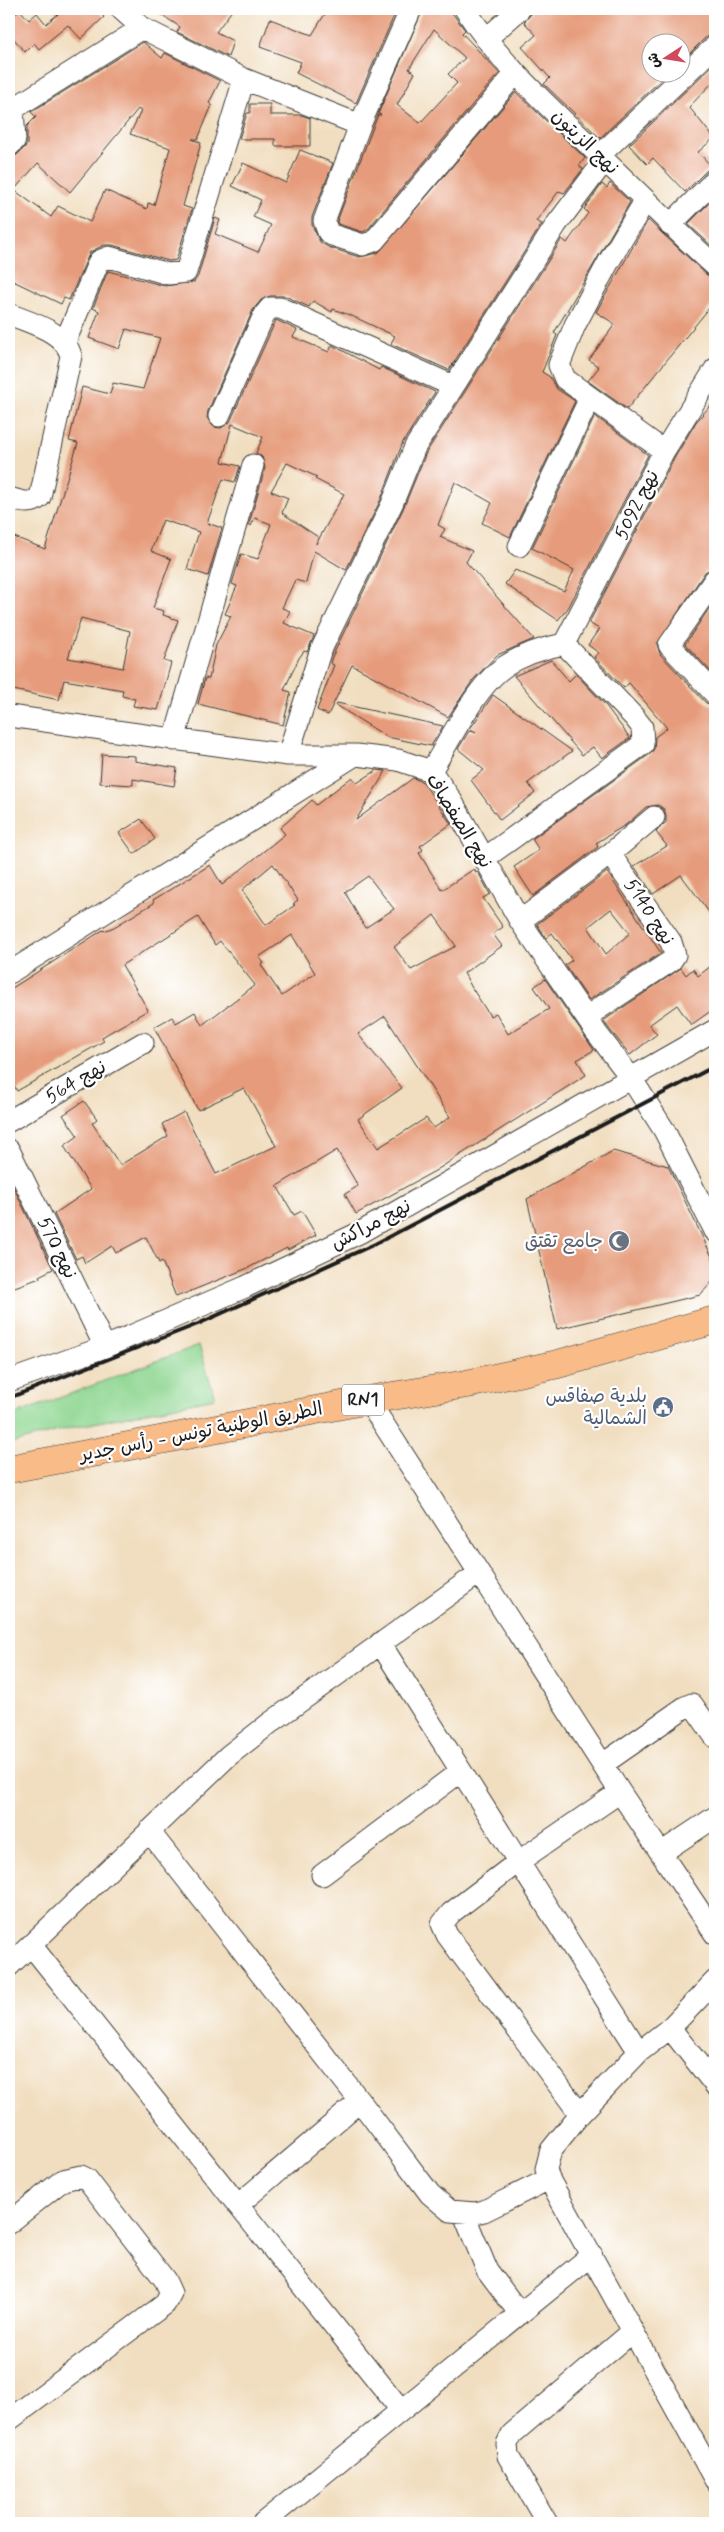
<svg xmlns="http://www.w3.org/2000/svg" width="724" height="2532" font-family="Mynerve,'Playpen Sans Arabic',sans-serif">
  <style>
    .green { fill: #8ed691; stroke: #557956 }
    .building { fill: #e69c7b; fill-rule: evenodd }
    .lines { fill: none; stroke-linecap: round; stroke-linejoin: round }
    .minor-casing { stroke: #3c3935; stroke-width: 23 }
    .major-casing { stroke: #3c3935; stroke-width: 29 }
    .minor { stroke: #fff; stroke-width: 21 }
    .major { stroke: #f9bc89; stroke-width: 28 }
    .rail { stroke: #1c1c1c; stroke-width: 4 }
    .labels { text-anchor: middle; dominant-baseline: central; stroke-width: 4.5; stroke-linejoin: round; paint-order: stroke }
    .shield { fill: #fff; stroke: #606060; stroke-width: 1 }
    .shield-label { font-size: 18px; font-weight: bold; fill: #1c1c1c }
    .street-label { font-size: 19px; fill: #1c1c1c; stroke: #fff }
    .worship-label { font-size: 19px; fill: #5b616d; stroke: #fff; text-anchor: end }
    .service-label { font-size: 19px; fill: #4e5e75; stroke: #fff; text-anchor: end }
  </style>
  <rect width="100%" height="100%" fill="#fff"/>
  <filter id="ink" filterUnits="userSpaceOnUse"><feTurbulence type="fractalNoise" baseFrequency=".02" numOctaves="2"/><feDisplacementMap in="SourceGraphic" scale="10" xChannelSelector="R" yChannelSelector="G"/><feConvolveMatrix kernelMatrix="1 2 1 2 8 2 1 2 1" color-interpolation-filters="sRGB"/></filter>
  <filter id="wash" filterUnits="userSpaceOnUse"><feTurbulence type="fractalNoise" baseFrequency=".0096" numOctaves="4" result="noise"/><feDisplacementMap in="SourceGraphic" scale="20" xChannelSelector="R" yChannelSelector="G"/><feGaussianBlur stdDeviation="1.12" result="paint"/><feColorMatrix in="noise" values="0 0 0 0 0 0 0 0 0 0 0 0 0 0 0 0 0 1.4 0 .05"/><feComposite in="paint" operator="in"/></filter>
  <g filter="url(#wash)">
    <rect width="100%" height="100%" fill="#f1dec0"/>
    <path class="green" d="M199,1345l16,53 -145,30 -61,16v-27z"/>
    <g id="blocks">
      <path class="building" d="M53,9h44l7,8 -23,22 -13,-14 -29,24 -5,-6 -9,9 -16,-19v-14l11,-9 9,10 8,-7 9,11 12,-10z
        M153,9h80l-17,23 17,9 -5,16 -51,-25 3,-5z
        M328,9h69l-41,94 -60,-30 5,-11 -41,-15 10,-28 42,16z
        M423,9h26l16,21 -3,3 37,40 -132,157 -4,2 -25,-8 -1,-3 35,-91 6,-15h3l-3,-1zM434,29l31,29 -17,16 9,9 -37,40 -23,-18 18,-32 -6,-4z
        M532,9h183v25l-9,3 -24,24v-19h-30v30h17l-69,66 -56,-54 6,-6 -28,-31 14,-12 -12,-13 8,-9z
        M143,42l19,16 3,-5 55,28 -11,22 3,2 -14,34h-6l9,4 -18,63 9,3 -16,51 -7,1 -57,-16h-8l-14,7 -21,48 -5,-2 -3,6 -52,-25v-121l8,-3 10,-10v-19l9,-9 -5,-5zM138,109l3,2 -11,23 40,14 -16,57 -6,-2 -1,6 -42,-19 -15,32 -32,-16 -7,11 -37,-27 24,-27 32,29z
        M715,63v17l-26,27 25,31 -16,14 15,16 -7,3 -21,21 -32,-34 -6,6 -18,-19z
        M516,92l69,66 -6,8 4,3 -19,24 -5,-2 -23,30 6,3 -93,146 -56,-25 -2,-2 4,-7 -43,-20 -19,-7 -1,3 -19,-11 -4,6 -24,-11h-15l-9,4 -8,10 -45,101 -1,7 7,9 7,1 9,-6 46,-102 21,10 -4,7 36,15 3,-7 47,25 2,-3 54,25 -32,50 -22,57 -35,71 -32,-19 -8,32 -11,-3 -13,28 8,3 -6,12 30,13 -7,16 -3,-1 -5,7 -15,32 7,2 -8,33 -85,-21 7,-26 4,1 7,-34 15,-29 -6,-2 12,-28 -5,-2 9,-30 17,5 13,-35 -16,-6 -4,8 -2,-2 16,-56 -3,-11 -6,-4 7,-16 -31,-13 -10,38 18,4 -5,16 -12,-3 -16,44 15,5 -14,48 -21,-7 12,-37 -36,-12 -12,31 20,8 -18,49 11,3 -1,4 15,5 -14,41 7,2 -13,47 -25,-4 2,-7 -13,-3 1,-6 -59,-10 -5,20 -50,-11v-154l36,14 33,-106 -9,-2 13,-54 28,7 3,-11 30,6 17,-51 -34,-9 -7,20 -30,-11 10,-27 -6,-3 15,-37 57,15 29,-4 4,-6 17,-58 5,2 -5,14 43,18 13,-27 -18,-8 8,-17 -29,-14 11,-23 43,20 14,-33 33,13 -21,54v8l8,17 8,5 31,10 19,-4zM287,463l30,14 -2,2 29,15 -28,50 2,-7 -36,-24 6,-15 -17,-7zM81,618l49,13 -7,37 -55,-10z
        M250,104h20v11h31l9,3v28h-35v-7h-36l8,-26h3z
        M610,183l20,19 -76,131 3,2 -15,37 8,5 7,12 18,12 -65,136 -28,-14 10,-20 -37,-21 -17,43 7,4 -5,8 32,14 -6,11 68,77 -37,16 -24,25 -25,37 -96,-52 -24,50 -11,-5 17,-45 -4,-2 2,-6 71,-148 23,-56 136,-214 5,4 21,-30 -4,-4 18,-25 5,4z
        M715,197v52l-27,-25z
        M648,220l59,55 8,3v23l-88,108 -39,-28 11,-14 -10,-7 26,-36 -19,-12z
        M715,400v167l-10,5 -48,72 3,10 46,49 9,3v214l-34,-45 -28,19 -19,-28 33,-20 -11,-14 10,-10v-7l-2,-6 -6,-4 -12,2 -19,17 -31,19 2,4 -65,49 -19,-29 25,-17 -7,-11 118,-85 4,-5 1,-12 12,-9 -38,-45 -5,5 -30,-31 5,-4 -11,-8 11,-16 -10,-6 86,-166 21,-35z
        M595,416l53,39 -80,153 -10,12 -53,-36 10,-14 49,21 10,-21 -42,-22z
        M715,600v76l-30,-32z
        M551,660l18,21 7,-7 30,32 24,32 -28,20 -9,-11 -11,8 -68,-79z
        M493,695l79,56 -44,32 7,10 -35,27 -29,-40 13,-10 -26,-21 11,-18 7,1 -6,-3z
        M337,703l106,23 -12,20 -44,-9 -51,-32z
        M102,754l33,2v5l42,7 -3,18 -41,-7v6l-33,-2z
        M377,770l9,1 -30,49 57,-42 10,4 28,42 -31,22 3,4 -4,3 23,37 32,-21 2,4 2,-1 12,22 -7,4 20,29 -10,7 9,12 -38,27 8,15 18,28 6,-3 12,21 41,-25 -15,-22 11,-8 49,71 -17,10 9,15 -151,96 -79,43 -11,-20 13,-8 -21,-36 -60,36 17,29 8,-4 14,24 -28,15 -1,-2 -39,20 -72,29 -14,-36 -3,2 -13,-26 -30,16 -4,-7 -27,17 -3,-7 -6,3 -22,-45 37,-25 -27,-43 14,-10 -15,-21 21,-14 13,18 -5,4 28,42 48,-29 -6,-12 22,-12 32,62 60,-28 -32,-58 -46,22 -44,-83 18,-10 4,6 19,-11 7,13 53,-40 -35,-44 -5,4 -17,-28 -76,48 26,45 -46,27 2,4 -87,50 -8,-15v-86l94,-60 1,1 10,-4 40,-24 -1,-3 57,-35 12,20 63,-51 -5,-6 32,-28 4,5 36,-28 5,6zM273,864l25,36 -5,4 2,1 -29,20 -24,-35zM368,876l26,33 -29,19 -20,-36zM434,915l22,31 -45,24 -17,-23zM292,935l23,38 -33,23 -21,-31 3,-2 -5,-6zM385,1016l65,101 -16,11 -8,-10 -48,30 -20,-29 44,-31 -44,-54z
        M141,819l14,20 -21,15 -15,-21z
        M607,872l54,81 -72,47 -24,-35 7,-5 -20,-27 -6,5 -9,-14zM611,909l19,24 -24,21 -18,-27z
        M715,963v45l-24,17 -14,-20 -28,20 8,9 -27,21 -27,-34 78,-53 5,7 7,-6 5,7z
        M613,1151l55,15 47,97v16l-15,16 -143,34 -30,-130z
        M9,1178l44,91 -14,7 1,2 -31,11z"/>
    </g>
  </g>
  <g filter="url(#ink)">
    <use href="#blocks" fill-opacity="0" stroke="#3c3935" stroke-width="1"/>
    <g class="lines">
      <g class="minor-casing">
        <path id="minor" d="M121,9l21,19 102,51 116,46
          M411,9l-51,116 -36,96 4,11 4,3 31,10 11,-4 141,-167
          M465,9c36,56 86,99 134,146 39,37 76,75 116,111
          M486,39l34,-30
          M9,146l6,-6 -2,-31 129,-81
          M600,155l115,-109
          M645,201l-37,62 -33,62 -16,40 6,14 99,72
          M670,225l45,-45
          M9,314c21,9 56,17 62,42l-31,141c-10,9 -20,4 -31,1
          M65,342l34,-81 10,-4 59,17 18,-2 58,-193
          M219,416l45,-101 6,-7h10l173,78
          M519,546l71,-148
          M715,579l-46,66 46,49
          M564,644l100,-193 51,-82
          M9,716l279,39h68l42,5 33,11 19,27 70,123 76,111 35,46 33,52 51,101
          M174,740l79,-275
          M288,755l32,-103 72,-148 23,-57 141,-222 49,-65
          M431,771c18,-29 45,-85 73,-104 18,-12 39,-19 60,-23
          M485,858l158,-114 -1,-17 -8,-10 -70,-73
          M520,921l90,-67 44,-37
          M9,973l346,-218
          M586,1017l85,-56 4,-6 -4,-13 -61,-88
          M9,1121l134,-78
          M9,1150l96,197
          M9,1381l96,-34 140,-60 116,-55 354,-202
          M368,1400l252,392 95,142
          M380,1643l259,409
          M603,1764l82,-57 7,-3 23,33
          M149,1831l211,270 70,93 20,17 25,2 9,-2 65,-32
          M661,1853l54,-36
          M322,1875l139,-104
          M31,1945l370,465
          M9,1966l219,-210 42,-33 209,-150
          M715,1981l-45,47 -31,24 -59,62 -29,36 -5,19 3,10 166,301
          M670,2028l45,57
          M580,2114l-133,-179 -5,-11 9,-11 67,-51 102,-70
          M238,2205l122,-104
          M463,2212l24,58 33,44
          M9,2223l54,-43 18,-4 6,3 78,101 6,13 -6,11 -156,116
          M263,2523l329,-268
          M547,2523l-39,-67 -1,-12 5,-10 120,-102"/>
      </g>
      <g class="major-casing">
        <path id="major" d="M9,1469l359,-69 99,-16 91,-20 157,-44"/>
      </g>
      <use href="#minor" class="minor"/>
      <use href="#major" class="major"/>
      <path class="rail" d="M9,1398l189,-74 177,-80 340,-178"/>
    </g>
  </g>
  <defs>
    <g id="mosque-disc" transform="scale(1.125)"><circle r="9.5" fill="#6b7280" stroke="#fff"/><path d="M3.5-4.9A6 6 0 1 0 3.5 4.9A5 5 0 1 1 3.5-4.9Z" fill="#fff"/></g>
    <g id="civic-disc" transform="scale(1.125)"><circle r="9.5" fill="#5c6f8a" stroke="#fff"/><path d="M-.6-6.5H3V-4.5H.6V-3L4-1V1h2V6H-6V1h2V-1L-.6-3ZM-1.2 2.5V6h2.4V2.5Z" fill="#fff"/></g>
  </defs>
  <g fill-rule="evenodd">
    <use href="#mosque-disc" x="619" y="1241"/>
    <use href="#civic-disc" x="663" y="1407"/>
  </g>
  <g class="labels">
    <rect class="shield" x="342" y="1384.5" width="42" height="31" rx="4"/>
    <g class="shield-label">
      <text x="363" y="1400">RN1</text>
    </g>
    <g class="street-label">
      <text transform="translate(585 142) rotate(44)">نهج الزيتون</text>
      <text transform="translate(637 505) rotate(-63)">نهج 5092</text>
      <text transform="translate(459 821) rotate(58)">نهج الصفصاف</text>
      <text transform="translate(649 912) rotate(57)">نهج 5140</text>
      <text transform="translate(76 1082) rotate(-30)">نهج 564</text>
      <text transform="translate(371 1225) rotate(-28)">نهج مراكش</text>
      <text transform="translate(57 1248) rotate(64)">نهج 570</text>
      <text transform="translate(201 1432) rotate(-11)">الطريق الوطنية تونس - رأس جدير</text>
    </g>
    <g class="worship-label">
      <text x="603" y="1241">جامع تقتق</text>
    </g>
    <g class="service-label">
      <text x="647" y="1396">بلدية صفاقس<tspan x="647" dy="22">الشمالية</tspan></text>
    </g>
  </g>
  <rect width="724" height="2532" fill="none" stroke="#fff" stroke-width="30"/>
  <g transform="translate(666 58) rotate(258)"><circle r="24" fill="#ffffff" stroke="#a4a4a4"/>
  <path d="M0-4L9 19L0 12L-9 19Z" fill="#d1495b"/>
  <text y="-8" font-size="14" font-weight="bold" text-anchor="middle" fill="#1c1c1c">ش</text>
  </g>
</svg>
